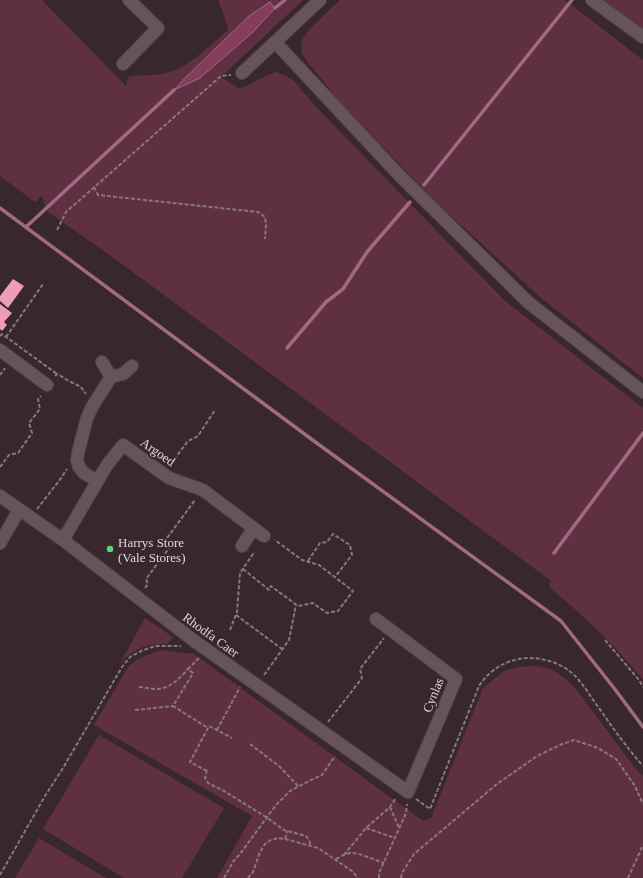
<svg xmlns="http://www.w3.org/2000/svg" width="643" height="878" font-family="Georgia,serif">
  <style>
    .green { fill: #5f3042 }
    .water { fill: #843d5a; stroke: #a06a80 }
    .lines { fill: none; stroke-linecap: round; stroke-linejoin: round }
    .stream { stroke: #a06a80; stroke-width: 3.5 }
    .building { fill: #ed9cba }
    .minor-casing { stroke: #514348; stroke-width: 14 }
    .path { stroke: #87787d; stroke-width: 2; stroke-dasharray: 4 2; stroke-linecap: butt }
    .minor { stroke: #67545a; stroke-width: 12 }
    .poi-dot { fill: #5dd56c; stroke: #38272d; stroke-width: 1.5 }
    .labels { text-anchor: middle; dominant-baseline: central; stroke-width: 4; stroke-linejoin: round; paint-order: stroke }
    .street-label { font-size: 13px; fill: #e0d4d8; stroke: #38272d }
    .poi-label { font-size: 13px; fill: #e0d4d8; stroke: #38272d; text-anchor: start }
  </style>
  <rect width="100%" height="100%" fill="#38272d"/>
  <path class="green" d="M0,0h42l84,86 3,-10c13,-1 32,0 44,-5 21,-9 38,-26 55,-41l-4,-15 -6,-15h85l-82,77 19,12c13,-6 24,-13 37,-17l15,7 27,31 186,191 138,107v272c-26,-33 -60,-65 -92,-91l-2,-3 2,-5 -1,-1 -443,-327 -59,-41 -2,-4 -4,-12 -7,6 -35,-26z
    M340,0h225l78,60v318l-102,-80 -104,-95 -97,-101 -35,-43c-3,-6 -5,-11 -3,-18 1,-8 31,-34 38,-41z
    M604,0h39v30z
    M145,618l28,19 -5,7c-22,-1 -34,4 -49,21z
    M160,650l34,4 229,167 8,-3 52,-130 21,-17 14,-4 18,-1 15,3 15,10 12,13 58,77 7,7v102h-426l35,-62 -158,-91 27,-46 8,-13 9,-7z
    M99,735l125,73 -42,70h-58l-81,-49z
    M39,838l67,40h-91z"/>
  <path class="water" d="M270,2l5,6 -22,24 -53,46 -26,12 10,-11 65,-63z"/>
  <g class="lines">
    <path class="stream" d="M275,8l10,-8
      M424,185l148,-185
      M0,208l318,236 243,177 53,67 29,39
      M26,227l148,-137
      M287,348l39,-46 17,-13 24,-37 43,-50
      M554,553l89,-120"/>
  </g>
  <path class="building" d="M13,279l11,7 -16,22 -8,-7v-5z
    M0,304l12,9 -8,9 3,3 -5,6 -2,-2z"/>
  <g class="lines">
    <g class="minor-casing">
      <path id="minor" d="M592,0l51,37
        M275,42l125,134 129,127 114,89
        M123,64l35,-36 -29,-28
        M242,73l78,-73
        M0,350l47,35
        M102,362l9,15
        M97,481l-13,-8 -5,-6 -2,-7 1,-7 9,-35 5,-11 19,-30 12,-3 9,-8
        M0,496l63,44 130,100 215,152 48,-113 -80,-60
        M63,540l44,-75 16,-20 46,33 34,12 61,46
        M0,543l19,-33
        M242,546l12,-18"/>
    </g>
    <path class="path" d="M94,187l4,8 160,17 7,5 1,8 -1,14
      M57,230l9,-18 155,-136 10,-1
      M0,336l2,-2 55,40
      M6,337l37,-53
      M0,375l5,-7
      M55,376l2,-2c5,2 9,6 14,8 8,4 10,4 15,12
      M172,465l1,-4 15,-20 10,-5 17,-26
      M0,467l9,-12 9,-2 14,-20 -3,-10 11,-14 -2,-10 3,-3
      M37,509l22,-28 8,-12
      M308,561l12,-18 7,-1 6,-8 17,11 2,10 -17,22
      M243,569l26,21 2,-4 27,20 15,-3 14,10 11,-2 15,-20 -34,-26 -17,-5 -27,-20
      M145,588l3,-4 -2,-5 24,-32 -3,-9 28,-38
      M236,615l46,34
      M230,630l7,-18 3,-39 13,-19 -2,-1
      M605,640l34,40 4,7
      M199,658l-11,11 5,4 -20,33 35,22
      M264,675l25,-35 7,-35
      M139,687c5,0 11,2 16,2 15,0 24,-10 33,-20
      M135,710l38,-4
      M328,722l34,-44 -2,-9 24,-31
      M217,730l23,-43
      M250,744l29,22 19,20
      M207,770l-2,8 3,5 16,8 42,26 18,13 22,6 3,4 2,6
      M207,771l-17,-9 19,-36 23,12
      M416,799l14,10 49,-123c9,-14 23,-24 40,-27 16,-3 35,1 49,11 13,9 21,25 31,38 14,20 28,40 44,58
      M390,807l9,21
      M366,828l29,10
      M285,839l2,-8
      M344,855l22,-27 24,-21 6,-9
      M336,859c4,-2 10,-6 15,-6 10,0 23,7 33,10
      M0,875l45,-79 18,-28 59,-101 8,-10 11,-6 14,-5h26
      M224,878l9,-16 7,-8 36,-49 14,-14 21,-11 11,-5 13,-19
      M248,878l5,-6 7,-20 5,-8 6,-4 7,-2 7,1 33,9 34,23 6,7
      M379,878v-5l27,-60 1,-9
      M401,878l1,-5 12,-19 83,-70 40,-28 23,-11 14,-5 24,8 18,11 19,27 8,18
      M628,878l15,-33"/>
    <use href="#minor" class="minor"/>
  </g>
  <circle class="poi-dot" cx="110" cy="549" r="4"/>
  <g class="labels">
    <g class="street-label">
      <text transform="translate(158 452) rotate(35)">Argoed</text>
      <text transform="translate(211 635) rotate(36)">Rhodfa Caer</text>
      <text transform="translate(433 695) rotate(-68)">Cynlas</text>
    </g>
    <g class="poi-label">
      <text x="118" y="542">Harrys Store<tspan x="118" dy="15">(Vale Stores)</tspan></text>
    </g>
  </g>
</svg>
